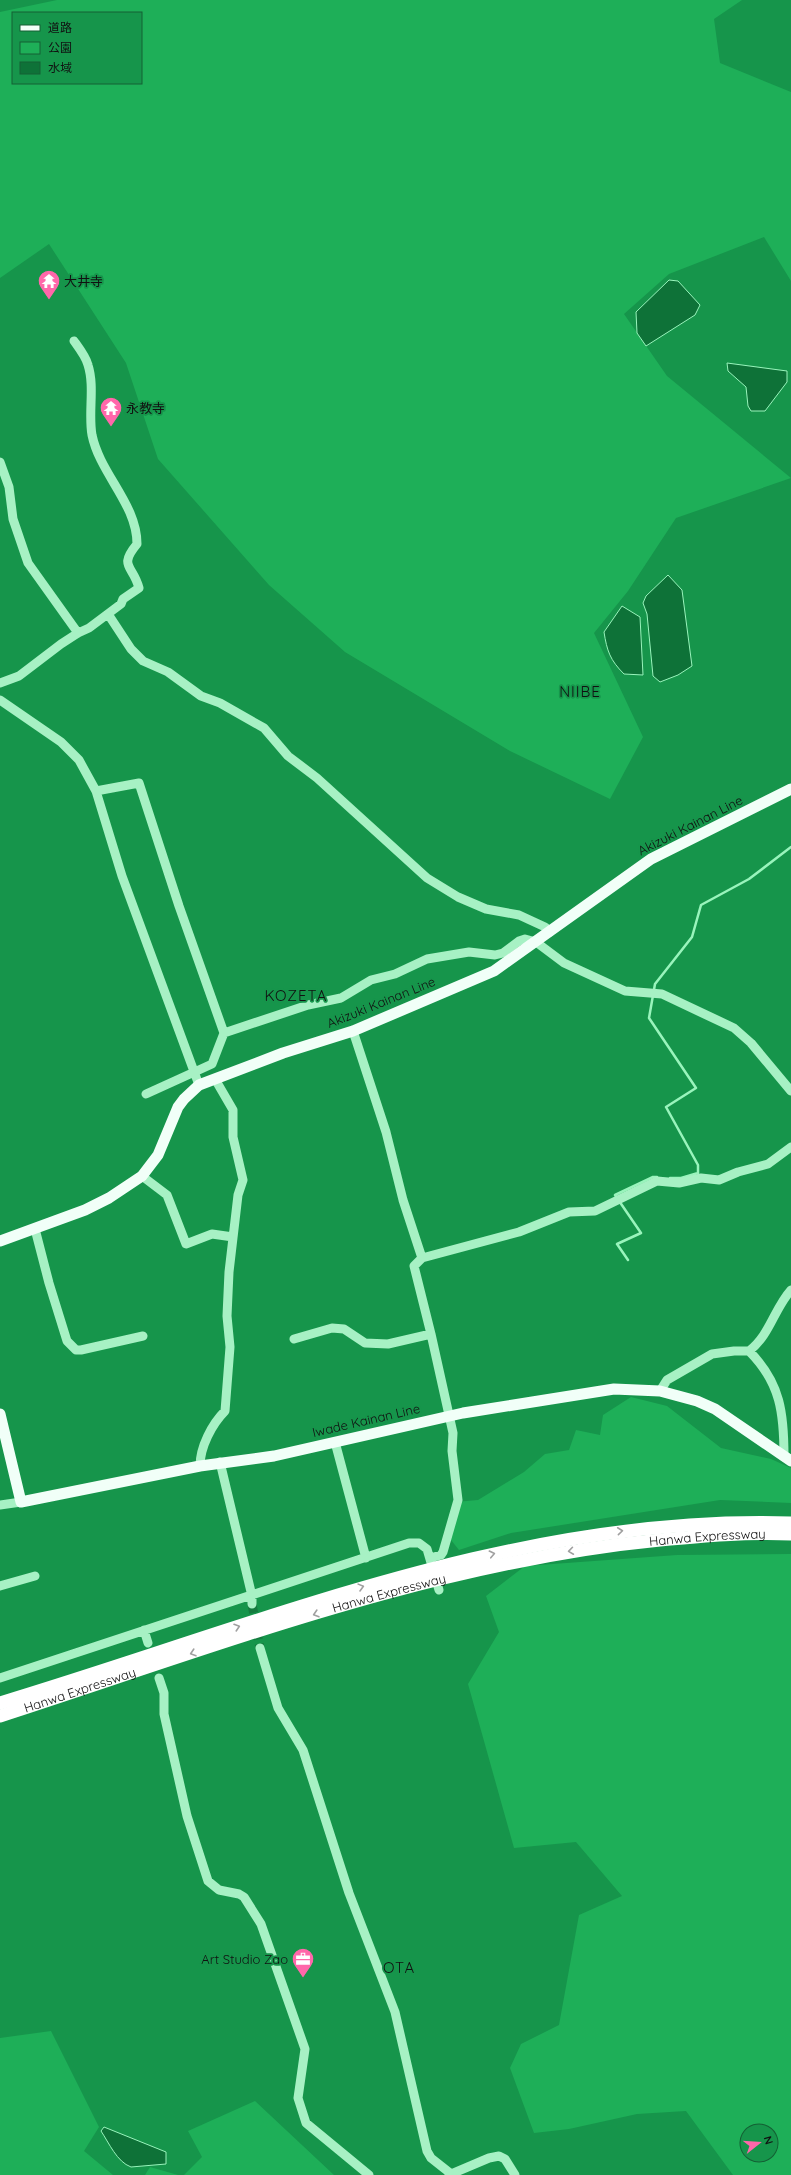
<svg xmlns="http://www.w3.org/2000/svg" width="791" height="2175" font-family="Quicksand,'Noto Sans JP',sans-serif">
  <style>
    .green { fill: #1eaf58; fill-rule: evenodd }
    .water { fill: #0e7238; stroke: #99f4bc }
    .lines { fill: none; stroke-linecap: round; stroke-linejoin: round }
    .stream { stroke: #99f4bc; stroke-width: 2.5 }
    .minor-tunnel { stroke: #157b3f; stroke-width: 9; stroke-dasharray: 9 4.5; stroke-linecap: butt }
    .minor { stroke: #a7f1c4; stroke-width: 9 }
    .major { stroke: #f1fff8; stroke-width: 11 }
    .highway { stroke: #fff; stroke-width: 13 }
    .oneway { stroke: #a0a0a0 }
    .labels { text-anchor: middle; dominant-baseline: central; stroke-width: 3.5; stroke-linejoin: round; paint-order: stroke }
    .poi-label { font-size: 13px; fill: #111; stroke: #16954b; text-anchor: start }
    .street-label { font-size: 13px; fill: #111; stroke: #16954b }
    .quarter-label { font-size: 15px; letter-spacing: 1px; fill: #111; stroke: #16954b }
  </style>
  <rect width="100%" height="100%" fill="#16954b"/>
  <path class="green" d="M57,0h685l-28,19 6,44 71,29v189l-27,-44 -95,37 -45,40 43,62 124,102 -115,40 -48,73 -34,42 49,104 -33,62 -100,-48 -165,-99 -76,-67 -111,-126 -32,-96 -77,-119 -49,34v-266zM13,13h128v70h-128z
    M631,1397l36,9 54,42 50,11 20,9v35l-71,-3 -209,33 -52,17 -12,-15 9,-33 22,-2 46,-28 21,-18 24,-4 7,-20 24,5 3,-20z
    M791,1554v621h-58l-47,-64 -49,3 -68,15 -35,4 -24,-65 11,-24 38,-19 20,-110 43,-19 -46,-54 -62,6 -46,-164 31,-52 -13,-36 39,-30 152,-11zM747,2131h24v24h-24z
    M51,2031l48,96 -15,24 29,24h-113v-137z
    M255,2101l79,74h-150l18,-18 -14,-26z
    M150,2167l28,8h-33z"/>
  <path class="water" d="M669,280l9,1 22,24 -5,10 -49,31 -9,-13 -1,-21z
    M727,363l60,8v11l-22,29h-14l-3,-5 -2,-19 -18,-16z
    M668,575l14,15 10,76 -14,9 -18,7 -7,-6 -6,-62 -4,-11 3,-7z
    M622,606l18,11 3,58 -19,-1c-14,-14 -17,-23 -20,-42z
    M104,2127l62,25v12l-35,3c-14,-5 -22,-24 -30,-36z"/>
  <g class="lines">
    <path class="stream" d="M670,1178h11l17,-5v-8l-32,-58 30,-19 -47,-70 6,-34 37,-47 9,-32 48,-26 42,-32
      M628,1260l-11,-16 24,-11 -26,-38 38,-18h4"/>
    <path class="minor-tunnel" d="M252,1604l8,44"/>
    <path class="minor" d="M0,462l9,25 4,32 15,44 50,70
      M108,614l23,35 12,12 25,11 33,24 19,7 44,25 24,28 29,22 110,100 31,19 28,12 33,6 26,12 5,5
      M0,683l19,-7 42,-32 17,-11 11,-5 32,-24 2,-5 16,-11c-6,-23 -21,-21 -2,-44 0,-40 -37,-70 -45,-109 -4,-22 3,-48 -4,-70 -2,-8 -9,-17 -14,-24
      M0,700l61,42 18,18 17,31 26,85 77,209
      M96,791l43,-8 40,123 45,127 -12,31 -66,30
      M353,1031l33,101 17,68 19,58
      M224,1033l84,-28 33,-7 30,-18 24,-6 32,-15 42,-7 26,3 8,-2 16,-12 6,-2 11,3 28,21 61,28 37,3 72,34 17,15 40,48
      M142,1176l25,19 19,49 26,-10 21,3
      M35,1229l14,54 18,58 9,9h5l62,-14
      M294,1339l38,-11 12,1 21,14 23,1 43,-10 -17,-68 8,-8 97,-26 50,-20 26,-1 62,-30 22,2 22,-5 18,2 19,-8 30,-8 23,-17
      M749,1351c21,-16 25,-42 42,-61
      M660,1391l7,-11 45,-26 22,-3h15c32,32 35,63 35,106
      M335,1442l31,116
      M220,1462l32,134v8
      M200,1466c0,-19 12,-42 25,-55l5,-64 -3,-31 2,-44 9,-77 5,-15 -10,-43v-27l-18,-31
      M0,1505l21,-3
      M430,1558l11,-3 2,-3 15,-52 -6,-49 1,-18 -22,-99
      M0,1586l35,-10
      M144,1630l4,13
      M260,1648l18,60 25,42 46,143 46,119 32,139 4,7 19,15
      M0,1678l409,-135h10l8,6 12,41
      M159,1678l5,15v21l23,102 21,65 11,9 20,4 5,3 17,27 44,125 -7,49 8,25 63,52
      M449,2175l40,-17 10,-2 6,3 10,16"/>
    <path class="major" d="M0,1241l85,-31 24,-12 33,-22 16,-21 20,-48 6,-8 15,-14 84,-32 70,-22 141,-60 157,-112 140,-70
      M0,1414l21,88 179,-36 74,-10 189,-43 151,-24 46,2 37,10 18,8 76,52"/>
    <g class="highway">
      <path d="M0,1703c259,-78 515,-189 791,-180"/>
      <path id="s1" d="M0,1716c216,-70 433,-154 660,-176 43,-4 87,-8 131,-6"/>
    </g>
  </g>
  <defs><path id="oneway-chevron" d="M-2-3.5L2.5 0L-2 3.5" fill="none" stroke-width="1.6" stroke-linecap="round" stroke-linejoin="round"/></defs>
  <g class="oneway">
    <use href="#oneway-chevron" transform="translate(620 1531) rotate(-6)"/>
    <use href="#oneway-chevron" transform="translate(571 1551) rotate(172)"/>
    <use href="#oneway-chevron" transform="translate(492 1554) rotate(-12)"/>
    <use href="#oneway-chevron" transform="translate(361 1587) rotate(-15)"/>
    <use href="#oneway-chevron" transform="translate(316 1614) rotate(163)"/>
    <use href="#oneway-chevron" transform="translate(237 1627) rotate(-18)"/>
    <use href="#oneway-chevron" transform="translate(193 1653) rotate(162)"/>
  </g>
  <defs>
    <g id="temple-pin" transform="scale(1.15)"><path d="M0 17L-7.5 6A9.5 9.5 0 1 1 7.5 6Z" fill="#ff67aa" stroke="#16954b"/><path d="M0-6L5-2H3V0L6.5 2.5H4V6H1.5V3h-3V6H-4V2.5H-6.5L-3 0V-2H-5Z" fill="#fff"/></g>
    <g id="office-pin" transform="scale(1.15)"><path d="M0 17L-7.5 6A9.5 9.5 0 1 1 7.5 6Z" fill="#ff67aa" stroke="#16954b"/><path d="M-6-3h4V-5.5h4V-3h4V5H-6ZM-1-4.5V-3h2v-1.5ZM-6 0V1H6V0Z" fill="#fff"/></g>
  </defs>
  <g fill-rule="evenodd">
    <use href="#temple-pin" x="49" y="281"/>
    <use href="#temple-pin" x="111" y="408"/>
    <use href="#office-pin" x="303" y="1959"/>
  </g>
  <g class="labels">
    <g class="poi-label">
      <text x="64" y="281">大井寺</text>
      <text x="126" y="408">永教寺</text>
      <text x="288" y="1959" text-anchor="end">Art Studio Zao</text>
    </g>
    <g class="street-label">
      <text transform="translate(690 825) rotate(-27)">Akizuki Kainan Line</text>
      <text transform="translate(381 1002) rotate(-22)">Akizuki Kainan Line</text>
      <text transform="translate(366 1420) rotate(-13)">Iwade Kainan Line</text>
      <text stroke="none"><textPath href="#s1" startOffset="732">Hanwa Expressway</textPath></text>
      <text stroke="none"><textPath href="#s1" startOffset="408">Hanwa Expressway</textPath></text>
      <text stroke="none"><textPath href="#s1" startOffset="84">Hanwa Expressway</textPath></text>
    </g>
    <g class="quarter-label">
      <text x="580" y="691">NIIBE</text>
      <text x="296" y="995">KOZETA</text>
      <text x="399" y="1967">OTA</text>
    </g>
  </g>
  <rect x="12" y="12" width="130" height="72" fill="#16954b" stroke="#146034"/>
  <rect x="20" y="25" width="20" height="6" fill="#f1fff8" stroke="#146034"/>
  <text x="48" y="32" font-size="12" fill="#111111">道路</text>
  <rect x="20" y="42" width="20" height="12" fill="#1eaf58" stroke="#146034"/>
  <text x="48" y="52" font-size="12" fill="#111111">公園</text>
  <rect x="20" y="62" width="20" height="12" fill="#0e7238" stroke="#146034"/>
  <text x="48" y="72" font-size="12" fill="#111111">水域</text>
  <g transform="translate(759 2143) rotate(73)"><circle r="19" fill="#16954b" stroke="#146034"/>
  <path d="M0-3L7 15L0 10L-7 15Z" fill="#ff67aa"/>
  <text y="-6" font-size="11" font-weight="bold" text-anchor="middle" fill="#111111">N</text>
  </g>
</svg>
